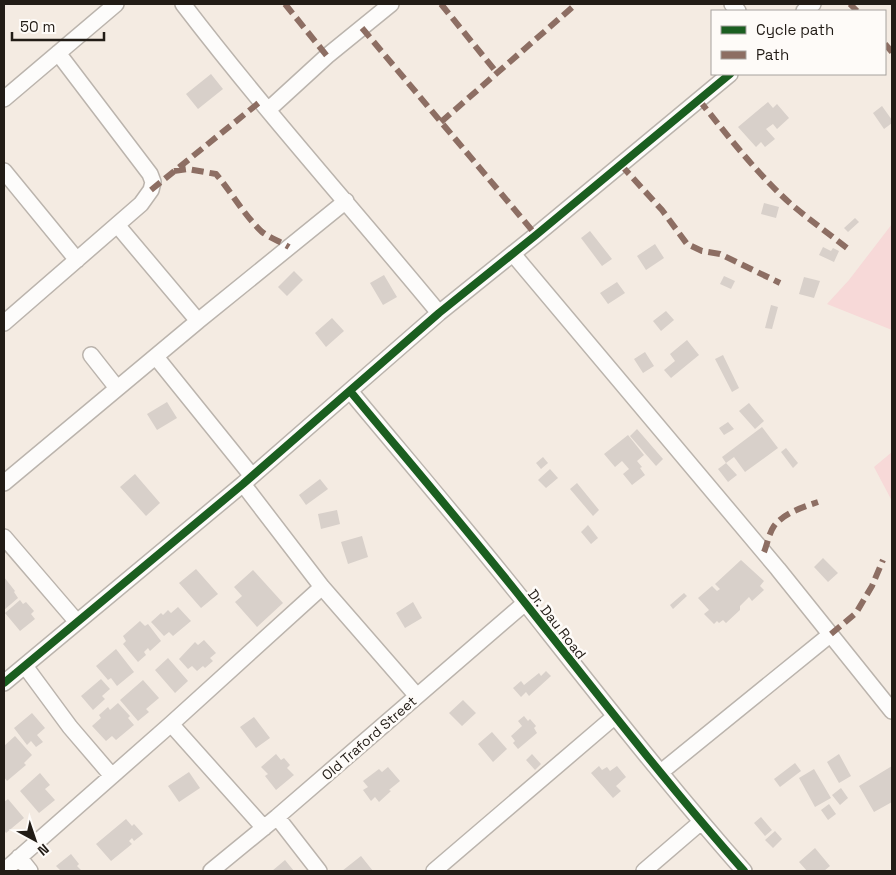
<svg xmlns="http://www.w3.org/2000/svg" width="896" height="875" font-family="'Space Grotesk',sans-serif">
  <style>
    .green { fill: #f7d9d8 }
    .building { fill: #d8d0ca }
    .lines { fill: none; stroke-linecap: round; stroke-linejoin: round }
    .street-casing { stroke: #bbb4ad; stroke-width: 18 }
    .street { stroke: #fdfcfb; stroke-width: 15 }
    .quiet { stroke: #8d6e63; stroke-width: 6; stroke-dasharray: 12 6; stroke-linecap: butt }
    .cycleway-casing { stroke: #fefbf8; stroke-width: 11 }
    .cycleway { stroke: #1b5e20; stroke-width: 8 }
    .labels { text-anchor: middle; dominant-baseline: central; stroke-width: 5; stroke-linejoin: round; paint-order: stroke }
    .street-label { font-size: 14px; fill: #221c16; stroke: #fefbf8 }
  </style>
  <rect width="100%" height="100%" fill="#f4ebe2"/>
  <path class="green" d="M892,224v106l-65,-26 22,-24z
    M892,452v49l-18,-34z"/>
  <path class="building" d="M211,74l12,15 -25,20 -12,-15z
    M768,102l5,6 4,-4 12,14 -12,11 -4,-5 -7,5 9,10 -10,8 -4,-5 -5,5 -18,-20z
    M882,106l10,14v3l-8,6 -11,-16z
    M764,203l15,4 -3,11 -15,-4z
    M855,218l4,4 -11,10 -4,-4z
    M590,231l22,28 -10,7 -21,-28z
    M655,244l9,14 -18,12 -9,-14z
    M823,247l8,4 2,-3 6,3 -5,11 -15,-7z
    M294,271l9,9 -16,16 -9,-9z
    M384,275l13,22 -14,8 -13,-22z
    M724,276l11,5 -4,8 -11,-5z
    M804,277l16,4 -6,17 -15,-4z
    M617,282l8,11 -17,11 -8,-11z
    M771,305l7,2 -6,22 -7,-1z
    M666,311l8,9 -13,11 -8,-10z
    M332,318l12,13 -18,16 -11,-14z
    M687,340l12,15 -28,23 -7,-8 11,-9 -5,-7z
    M645,352l9,14 -11,7 -9,-14z
    M723,355l16,33 -7,4 -17,-33z
    M167,402l10,16 -20,12 -10,-16z
    M749,403l15,18 -9,8 -16,-18z
    M728,422l6,7 -10,6 -5,-7z
    M762,427l16,21 -33,24 -11,-15 -8,6 -4,-6z
    M637,429l26,30 -7,7 -26,-30z
    M628,435l16,20 -7,6 5,6 -2,1 5,7 -13,10 -9,-11 6,-5 -7,-8 -7,6 -11,-13z
    M786,448l12,15 -5,5 -12,-16z
    M543,457l5,6 -7,6 -5,-6z
    M726,463l11,12 -9,7 -10,-13z
    M550,469l8,9 -12,10 -8,-8z
    M135,474l25,29 -14,13 -26,-29z
    M320,479l8,10 -22,16 -7,-10z
    M577,483l22,27 -6,6 -23,-27z
    M337,510l3,14 -19,5 -3,-15z
    M588,525l10,13 -7,6 -10,-12z
    M362,536l6,21 -20,7 -7,-22z
    M823,558l15,15 -10,9 -14,-15z
    M741,560l23,21 -4,5 4,4 -12,11 -3,-4 -9,9v4l-14,13 -3,-3 -4,3 -2,-2 -3,3 -10,-10 5,-4 -11,-12 14,-12 5,5 3,-2 -5,-5z
    M196,569l22,25 -17,14 -22,-25z
    M253,570l30,33 -26,24 -22,-25 7,-6 -8,-9z
    M4,577l11,14 -1,1 4,6 -14,12z
    M684,593l3,3 -14,13 -3,-4z
    M20,600l3,4 3,-2 8,9 -3,3 4,5 -15,12 -15,-18z
    M413,602l9,16 -17,10 -9,-15z
    M178,607l13,14 -18,15 -4,-4 -5,4 -13,-14 10,-9 2,2 5,-5 3,3z
    M140,621l5,5 3,-2 13,17 -11,10 -2,-3 -4,4 2,3 -8,7 -15,-18 3,-3 -3,-5z
    M204,640l12,13 -6,5 3,3 -8,7 -2,-2 -6,5 -5,-5 -4,3 -9,-10 16,-17 3,3z
    M116,649l18,23 -17,14 -6,-8 -3,2 -12,-14z
    M168,658l20,23 -13,12 -20,-23z
    M546,671l5,5 -22,20 -3,-4 -5,5 -8,-9 8,-7 3,4 15,-12 2,3z
    M101,679l9,10 -8,7 3,3 -12,11 -12,-14z
    M143,680l16,18 -13,11 3,3 -11,9 -18,-21z
    M463,700l13,13 -14,13 -13,-13z
    M118,703l12,13 -2,2 6,7 -18,15 -4,-4 -6,5 -14,-15 9,-8 -2,-3 9,-8 2,3z
    M32,713l13,15 -8,7 6,7 -7,5 -5,-6 -4,4 -13,-17z
    M524,716l4,5 2,-2 6,7 -2,2 3,5 -19,16 -5,-6 2,-2 -4,-5 11,-10 -4,-5z
    M254,717l16,21 -14,10 -16,-21z
    M492,732l15,17 -14,13 -15,-18z
    M15,736l17,19 -8,8 2,2 -19,16 -3,-4v-31z
    M276,754l5,6 3,-2 6,7 -3,3 7,7 -18,15 -11,-14 3,-2 -7,-7z
    M532,754l9,10 -6,6 -9,-10z
    M839,754l12,22 -12,7 -12,-21z
    M795,763l6,8 -21,16 -6,-8z
    M599,766l3,4 5,-3 3,4 7,-5 9,11 -10,9 5,5 -8,7 -22,-25z
    M892,766v36l-18,10 -15,-26z
    M388,767l12,14 -11,9 2,1 -12,11 -4,-5 -4,4 -8,-11 5,-3 -5,-6 16,-12 3,3z
    M814,769l17,29 -16,9 -16,-29z
    M189,772l11,16 -21,14 -11,-16z
    M40,773l10,12 -5,4 10,11 -16,13 -19,-22z
    M841,788l7,10 -8,7 -8,-10z
    M8,799l16,19 -18,15 -2,-3v-28z
    M829,804l7,10 -8,6 -7,-10z
    M761,817l11,13 -7,6 -11,-13z
    M126,819l6,7 2,-2 9,10 -9,7 -2,-3 -3,3 3,3 -21,17 -15,-17z
    M775,831l7,8 -9,9 -8,-8z
    M815,848l15,18 -6,5h-17l-8,-9z
    M71,854l8,10 -2,2 5,5h-21l-5,-5z
    M361,856l12,15h-31z
    M285,860l9,11h-22z"/>
  <g class="lines">
    <g class="street-casing">
      <path id="street" d="M183,4c81,106 171,206 256,309
        M732,4l6,7
        M804,11l9,-7
        M4,99l112,-95
        M268,110l59,-54 64,-52
        M4,171l73,89
        M513,254l265,315 114,142
        M198,321l148,-120
        M4,323l137,-119 10,-14 2,-8 -3,-8 -92,-121
        M91,355l26,33
        M156,357l96,119
        M350,391c59,71 119,141 176,213 72,91 142,181 218,267
        M4,483l194,-162 -80,-95
        M243,484l79,103 95,109
        M4,537l73,85
        M25,666l45,61 42,49
        M4,683l239,-199 196,-171 97,-78 194,-161
        M171,724l93,104
        M661,772l170,-138
        M277,817l42,54
        M19,857l11,14
        M4,871l167,-147 151,-137
        M211,871l66,-54 248,-214
        M434,871l180,-154
        M644,871l57,-49"/>
    </g>
    <use href="#street" class="street"/>
    <path class="quiet" d="M285,4l42,52
      M441,4l56,69
      M850,4l7,7
      M362,28l174,207
      M885,44l7,8
      M699,100c29,36 58,74 93,105 18,15 37,29 55,43
      M441,122l135,-118
      M621,165l41,45 25,34 15,7 18,3 60,29
      M174,171l14,-2 28,5c16,19 28,41 46,58 8,6 19,10 27,15
      M151,190l110,-89
      M764,552c3,-7 5,-19 10,-26 10,-13 29,-19 44,-24
      M831,634l25,-21 16,-27 11,-26"/>
    <g class="cycleway-casing">
      <path id="cycleway" d="M350,391c59,71 119,141 176,213 72,91 142,181 218,267
        M4,683l239,-199 196,-171 97,-78 194,-161"/>
    </g>
    <use href="#cycleway" class="cycleway"/>
  </g>
  <g class="labels">
    <g class="street-label">
      <text transform="translate(557 624) rotate(52)">Dr. Dau Road</text>
      <text transform="translate(369 738) rotate(-41)">Old Traford Street</text>
    </g>
  </g>
  <rect width="896" height="875" fill="none" stroke="#221c16" stroke-width="10"/>
  <rect x="711" y="10" width="175" height="65" fill="#fefbf8" stroke="#a6a29e"/>
  <rect x="721" y="26" width="25" height="8" fill="#1b5e20" stroke="#a6a29e"/>
  <text x="756" y="35" font-size="15" fill="#221c16">Cycle path</text>
  <rect x="721" y="51" width="25" height="8" fill="#8d6e63" stroke="#a6a29e"/>
  <text x="756" y="60" font-size="15" fill="#221c16">Path</text>
  <g transform="translate(35 840) rotate(140)" stroke="#fefbf8" stroke-width="4" paint-order="stroke">
  <path d="M0-4L9 19L0 12L-9 19Z" fill="#221c16"/>
  <text y="-8" font-size="14" font-weight="bold" text-anchor="middle" fill="#221c16">N</text>
  </g>
  <path d="M12 32v8h92v-8" fill="none" stroke="#221c16" stroke-width="2.5"/>
  <text x="20" y="32" font-size="15" fill="#221c16" stroke="#fefbf8" stroke-width="4" paint-order="stroke">50 m</text>
</svg>
